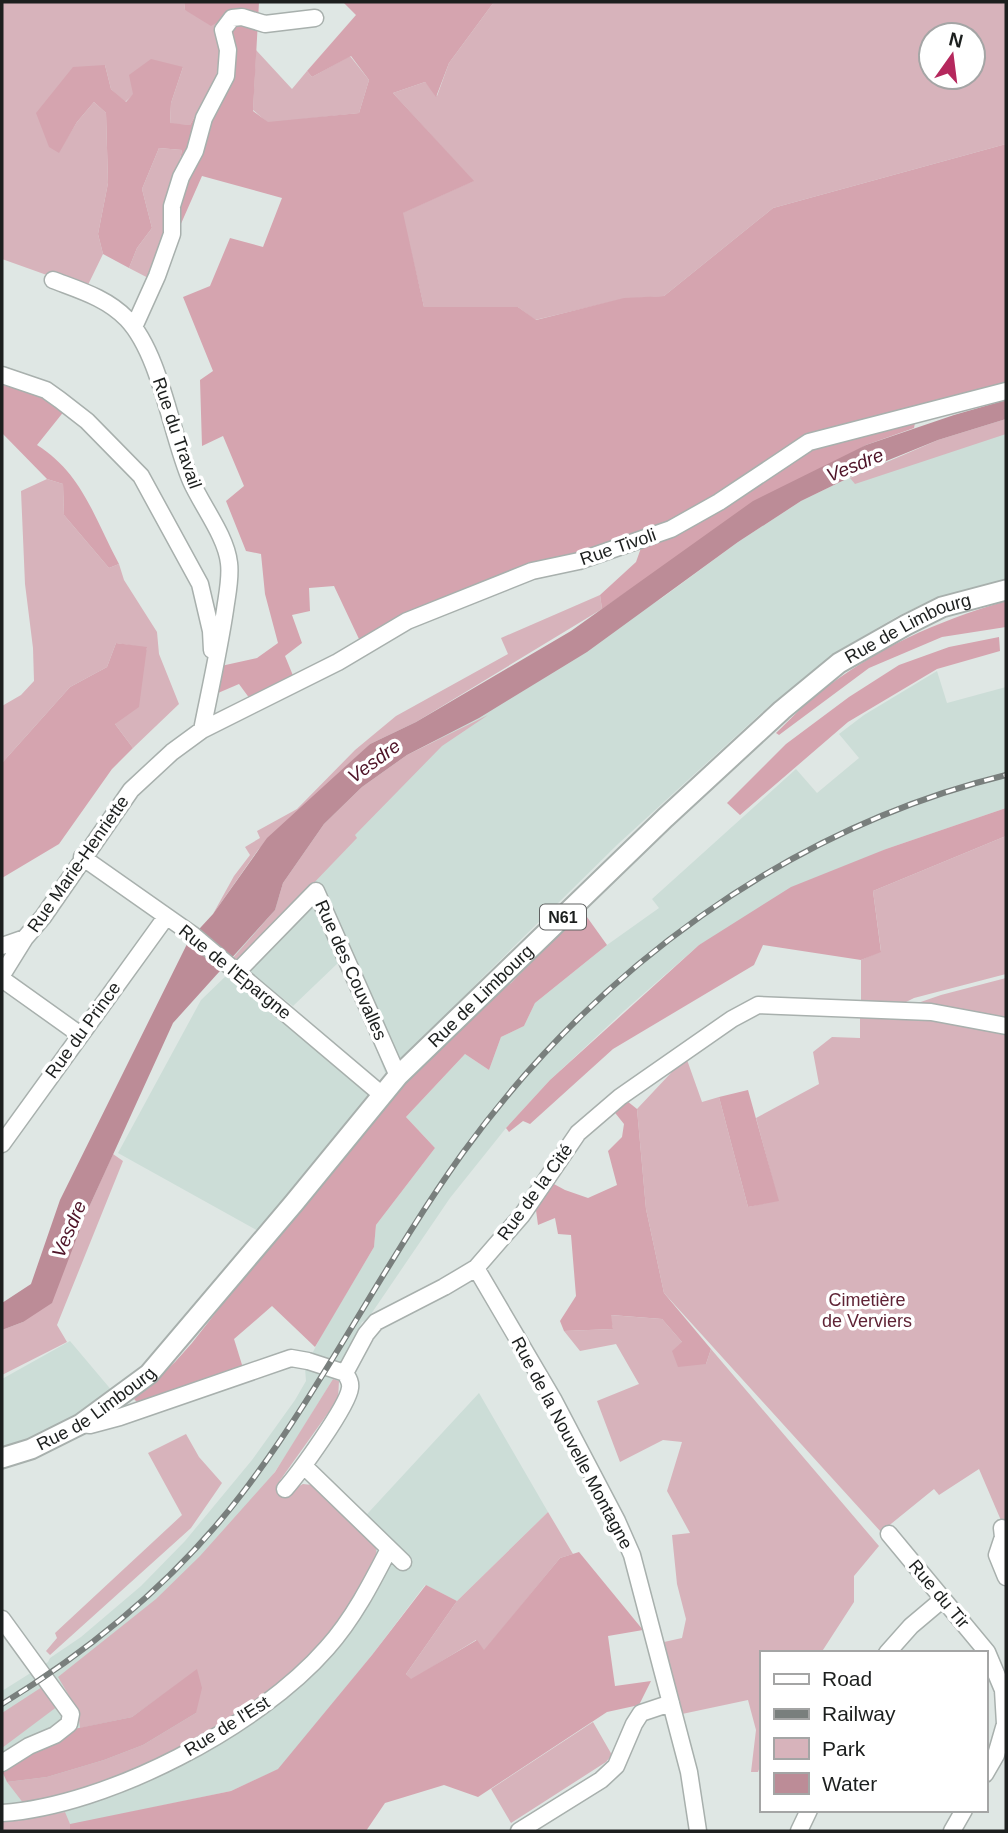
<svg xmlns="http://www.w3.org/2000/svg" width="1008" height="1833" font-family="Helvetica,sans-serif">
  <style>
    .built { fill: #ccddd7 }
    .green { fill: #d7b3bb; fill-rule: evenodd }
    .forest { fill: #d5a4af }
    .water { fill: #bc8c97 }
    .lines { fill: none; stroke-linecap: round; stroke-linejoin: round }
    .minor-casing { stroke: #a8b0ad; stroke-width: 19 }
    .major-casing { stroke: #a8b0ad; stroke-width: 23 }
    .minor { stroke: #fff; stroke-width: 16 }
    .major { stroke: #fff; stroke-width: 19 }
    .rail-casing { stroke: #797f7d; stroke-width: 6 }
    .rail { stroke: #fff; stroke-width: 3.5; stroke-dasharray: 10; stroke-linecap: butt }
    .labels { text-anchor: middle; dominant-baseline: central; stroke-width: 7; stroke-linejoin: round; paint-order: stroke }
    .shield { fill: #fff; stroke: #606262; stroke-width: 2 }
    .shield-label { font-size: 16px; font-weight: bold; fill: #1c1f1e }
    .street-label { font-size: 18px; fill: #1c1f1e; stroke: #fff }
    .park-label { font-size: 18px; fill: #5f2335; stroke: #fff }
    .water-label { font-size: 19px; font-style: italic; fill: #4e1327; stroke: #fff }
  </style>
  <rect width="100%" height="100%" fill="#dfe7e4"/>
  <path class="built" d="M1006,419v160l-79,23 -31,15 -46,27 -81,62 -151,138 -135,133 -96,101 -26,-70 -22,-46 -46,44 -61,-47 130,-172 300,-189 76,-56 63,-41 68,-33z
    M937,671l10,32 59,-16v121l-120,41 -187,96 -75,66 -74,69 -44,48 -56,70 -83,122 -5,2 -29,57 -43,70 -24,36 10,1 9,8 18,-10 54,41 122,-132 69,119 -91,89 -32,-16 -53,70 -93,114 -48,22 -161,34v6h-68v-140l46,-29 2,-4 31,-21 60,-51 44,-45 67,-81 43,-60 11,-19 -1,-13 17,-34 52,-87 2,-22 59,-77 -29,-31 59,-63 24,16 12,-33 23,-11 11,-23 72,-58 52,-37 -7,-9 144,-130 21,24 42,-35 -20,-24 25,-19z
    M228,974l142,120 -110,138 -142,-79 83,-153z
    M70,1341l43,51 -42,26 -66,33 -3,-9v-63z"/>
  <path class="green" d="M2,2h182l1,8 40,7 -9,60 -26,48 -20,-1 1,-21 12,-36 -49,27 -9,8 -14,-13 -6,-24 -47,88 19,-31 17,-20 12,11 2,70 -10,51 5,20 -17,35 -84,-30z
    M494,2h512v142l-233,64 -109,88 -41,3 -88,21 -17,-13h-94l-22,-94 71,-32 -80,-88 32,-11 12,14 12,-33zM931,35h42v42h-42z
    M256,50l36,39 15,-18 5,6 38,-21 19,24 -10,33 -91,10 -15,-13z
    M159,148l23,2 -5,23 3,53 -24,56 -27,-14 8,-20 15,-20 -10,-39z
    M1006,419v15l-151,50 -5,-6 88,-38z
    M47,479l16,5 1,31 45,53 10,-4 5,16 33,52 2,22 20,50 -46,44 -18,-24 32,-76 -31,-5 -9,24 -37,20 -68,76v-57l19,-11 13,-14 -1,-33 -8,-64 -4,-93z
    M600,595l2,14 -186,113 -46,22 -112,106 -45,64 21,-38 16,-21 -5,-8 15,-9 -3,-7 40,-22 58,-59 41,-34 112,-62 -7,-16z
    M488,715l-46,31 -87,89 2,3 -120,125 -5,-4 43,-49 8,-27 41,-59 38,-37 45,-32z
    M1006,836v138l-92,24 -10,5 -43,-1v-42l20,-9 -8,-60z
    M1006,978v44l-94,-17 29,-10z
    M860,1013l69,2 77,15v502l-27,-63 -40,26 -5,-6 -53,43 -217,-239 -18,-84 -9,-100 49,-52 16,45 17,-5 29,110 30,-7 -22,-82 63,-34 -6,-32 19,-15 28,1z
    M113,1154l10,7 -66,164 10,17 -65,33v-45l21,-8 62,-106z
    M610,1315l52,4 20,23 24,22 5,-15 168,197 -25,30v26l-33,51h-60v111l-3,8h-7l5,-42 -8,-30 -66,14 -18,-72 18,-4 4,-19 -9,-35 -5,-49 18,-2 -23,-42 15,-49 -19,-2 -43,22 -23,-61 42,-17 -23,-40 -36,7 -16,-20 49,-2z
    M333,1379l6,2 -1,18 -62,87 9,8 18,-10 9,1 63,59c6,17 -9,34 -17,48 -44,78 -119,127 -198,165 -19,9 -38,20 -58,27 -26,8 -52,13 -78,20l-17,-22 40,-5 57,-17 39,-15 53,-32 1,-43 -65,47 -52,11 -2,-17 -20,-34 98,-78 44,-43 75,-84z
    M186,1434l13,23 23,26 -31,45 -141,127 -4,-4 11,-13 -2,-5 127,-118 -34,-62z
    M548,1512l25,42 -13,4 -76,93 -8,-11 -65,40 -5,-6 51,-73z
    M42,1687l16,19 -56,42v-35z
    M593,1722l19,33 -6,7 -95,61 -20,-34z
    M65,1812l5,12v7h-68v-10l26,-2z"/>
  <path class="forest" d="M184,2h75l-6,109 15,11 91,-9 10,-33 -18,-24 -39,21 -5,-6 49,-56 -13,-13h151l-45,61 -13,34 -11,-15 -32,11 81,88 -71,32 21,94h94l18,13 88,-22 40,-2 109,-88 233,-64v238l-88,25 -4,21 -48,17 -206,124 -58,40 -2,-14 36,-33 5,-14 -130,23 -97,38 -55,30 -25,-53 -25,2 1,23 -18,4 10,28 -17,13 9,22 -44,21 -11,-15 -21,9 3,-27 36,-8 21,-15 -13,-49 -4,-40 -15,-3 -20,-50 18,-15 -21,-50 -21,10 -2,-66 13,-9 -30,-74 27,-11 20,-48 33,9 19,-49 -80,-22 -22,50 -3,-53 5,-23 -23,-2 -17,41 10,39 -15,20 -8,20 -26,-14 -5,-20 10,-51 -2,-70 -12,-11 -17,20 -18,31 -10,-6 -13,-34 37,-46 32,-2 6,24 15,13 7,-8 -4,-19 22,-16 32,8 -12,36 -1,20 20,2 26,-48 9,-59 -14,8 -26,-16z
    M2,379l38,14 25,17 -28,35c46,29 57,73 82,119l-10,4 -45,-53 -1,-31 -16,-5 -45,-46z
    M1006,601v26l-64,10 -73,31 -90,67 -3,-2c14,-13 28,-29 43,-40 59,-46 116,-71 187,-92z
    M999,637l1,14 -63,18 -89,53 -108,93 -13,-12 59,-59 63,-47 50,-32 50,-18z
    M116,643l31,4 -8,60 -24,17 18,24 -21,21 -53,75 -57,34v-115l68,-76 37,-20z
    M1006,808v28l-133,55 8,61 -20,8 -98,-15 -9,20 -141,84 -83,75 -7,-3 -14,11 -3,-4 44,-48 149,-135 92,-58 95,-38z
    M582,910l25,35 -72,58 -11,23 -23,11 -12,33 -24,-16 -59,63 29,31 -59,77 -2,22 -59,100 -43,-41 -38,33 9,29 -102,38 -7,-7 41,-37 17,-19 129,-165 90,-102 68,-71 32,-22z
    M748,1090l31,111 -31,6 -29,-110z
    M627,1101l10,8 9,100 18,84 47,56 -5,15 -28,3 -6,-16 10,-9 -20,-23 -51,-4 2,14 -49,2 -4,-10 16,-25 -5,-61 -13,-1 -3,-16 -17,7 -3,-22 17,-20 13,7 23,8 29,-13 -9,-34 14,-14 2,-13 -12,-15z
    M579,1552l64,78 -35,6 7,50 36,-5 -12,24 -32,7 -129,85 -34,-12 -59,18 -19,28h-296v-7l161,-33 47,-22 94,-114 54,-70 31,16 -51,73 5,5 66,-39 7,10 76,-92z
    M197,1669l5,19 -6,25 -53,32 -39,15 -57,17 -40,5 -5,-11 67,-41 63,-13z"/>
  <path class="water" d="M1006,400v19l-68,21 -69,28 -68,33 -63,41 -151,110 -108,66 -72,37 -45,32 -38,37 -41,59 -8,27 -102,113 -88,193 -33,87 -29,19 -21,8v-27l29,-19 29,-84 129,-260 24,-26 54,-76 103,-94 46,-22 155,-91 182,-130 113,-56 88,-30z"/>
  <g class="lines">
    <g class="minor-casing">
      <path id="minor" d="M53,280c26,10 54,18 74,39 34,36 44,116 64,162 11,25 35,55 38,82 2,15 -2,32 -4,47 -6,40 -15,80 -23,120
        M134,327l23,-51 15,-42v-28l9,-29 14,-26 9,-33 22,-42 2,-26 -5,-20 9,-12 10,-1 23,7 50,-6
        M2,375l44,15 14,10 27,21 54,55 59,108 11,47 1,19
        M82,857l111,78 188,159
        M2,946l23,-8
        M237,972l79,-81 82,185
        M2,975l23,-37 18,-21 88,-127 41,-38 30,-22 136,-68 69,-41 125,-50 47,-10 92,-32 48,-27 90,-60 197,-51
        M2,979l77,55
        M2,1144l164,-227
        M476,1268l77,131 64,122 15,34 57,217 9,59
        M81,1424l9,1 30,-8 171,-59 17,3 37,12 21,-39 10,-12 68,-35 32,-19 46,-53 56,-82 42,-36 112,-78 26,-14 173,7 75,14
        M304,1466l99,96
        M285,1489c14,-16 63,-83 65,-101 1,-6 -2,-10 -5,-15
        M1002,1528l1,9 -6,18 9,22
        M889,1534l98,118 16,38 2,34 -9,31 -11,19
        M2,1619l69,95 -2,10 -14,11 -26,11 -27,17
        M887,1653l24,-27 32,-27
        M2,1813c105,-7 256,-86 325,-165 26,-29 44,-64 62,-99
        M519,1831l82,-51 15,-14 18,-42 7,-11 30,-10
        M799,1831l10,-21
        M952,1831l12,-21"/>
    </g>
    <g class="major-casing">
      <g id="major">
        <path id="s1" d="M2,1458l29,-9 50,-25 68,-50 145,-171 104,-127 267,-258 117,-108 57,-47 67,-38 36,-18 64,-17"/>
      </g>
    </g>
    <use href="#minor" class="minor"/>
    <use href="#major" class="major"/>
    <g class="rail-casing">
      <path id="rail" d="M2,1704c92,-56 176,-126 242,-213 81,-107 140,-228 218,-337 132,-183 324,-325 544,-379"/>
    </g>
    <use href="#rail" class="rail"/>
  </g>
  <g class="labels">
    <rect class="shield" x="540" y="904.5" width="46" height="25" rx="5"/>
    <g class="shield-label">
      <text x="563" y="917">N61</text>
    </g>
    <g class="street-label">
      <text transform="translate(177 433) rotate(71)">Rue du Travail</text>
      <text transform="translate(618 547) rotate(-19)">Rue Tivoli</text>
      <text stroke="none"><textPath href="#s1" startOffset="1241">Rue de Limbourg</textPath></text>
      <text transform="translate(78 864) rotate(-55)">Rue Marie-Henriette</text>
      <text transform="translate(351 970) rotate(66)">Rue des Couvalles</text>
      <text transform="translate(235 972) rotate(39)">Rue de l'Epargne</text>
      <text stroke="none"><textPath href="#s1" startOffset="674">Rue de Limbourg</textPath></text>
      <text transform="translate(83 1030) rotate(-54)">Rue du Prince</text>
      <text transform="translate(535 1192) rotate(-54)">Rue de la Cité</text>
      <text stroke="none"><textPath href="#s1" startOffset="107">Rue de Limbourg</textPath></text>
      <text transform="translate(572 1443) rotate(62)">Rue de la Nouvelle Montagne</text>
      <text transform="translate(939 1594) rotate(50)">Rue du Tir</text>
      <text transform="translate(227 1726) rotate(-32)">Rue de l'Est</text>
    </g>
    <g class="park-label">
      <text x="867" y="1300">Cimetière<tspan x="867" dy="21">de Verviers</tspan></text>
    </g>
    <g class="water-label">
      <text transform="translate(855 465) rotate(-22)">Vesdre</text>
      <text transform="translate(374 761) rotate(-36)">Vesdre</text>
      <text transform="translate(69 1229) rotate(-67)">Vesdre</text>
    </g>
  </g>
  <rect width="1008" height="1833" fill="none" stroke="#1c1f1e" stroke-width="7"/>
  <rect x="760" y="1651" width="228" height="161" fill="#ffffff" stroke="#a4a5a5" stroke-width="2"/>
  <rect x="774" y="1674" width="35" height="10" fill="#ffffff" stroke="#a4a5a5" stroke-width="2"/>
  <text x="822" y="1686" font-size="21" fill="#1c1f1e">Road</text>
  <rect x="774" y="1709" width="35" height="10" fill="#797f7d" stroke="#a4a5a5" stroke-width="2"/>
  <text x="822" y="1721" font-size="21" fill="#1c1f1e">Railway</text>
  <rect x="774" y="1738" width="35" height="21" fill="#d7b3bb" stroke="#a4a5a5" stroke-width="2"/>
  <text x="822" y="1756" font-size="21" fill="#1c1f1e">Park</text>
  <rect x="774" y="1773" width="35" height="21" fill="#bc8c97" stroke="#a4a5a5" stroke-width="2"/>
  <text x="822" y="1791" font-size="21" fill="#1c1f1e">Water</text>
  <g transform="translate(952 56) rotate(14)"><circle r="33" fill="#ffffff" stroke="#a4a5a5" stroke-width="2"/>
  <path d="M0-5L12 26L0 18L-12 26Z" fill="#b5285d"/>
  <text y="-10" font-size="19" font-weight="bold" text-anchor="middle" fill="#1c1f1e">N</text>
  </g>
</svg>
